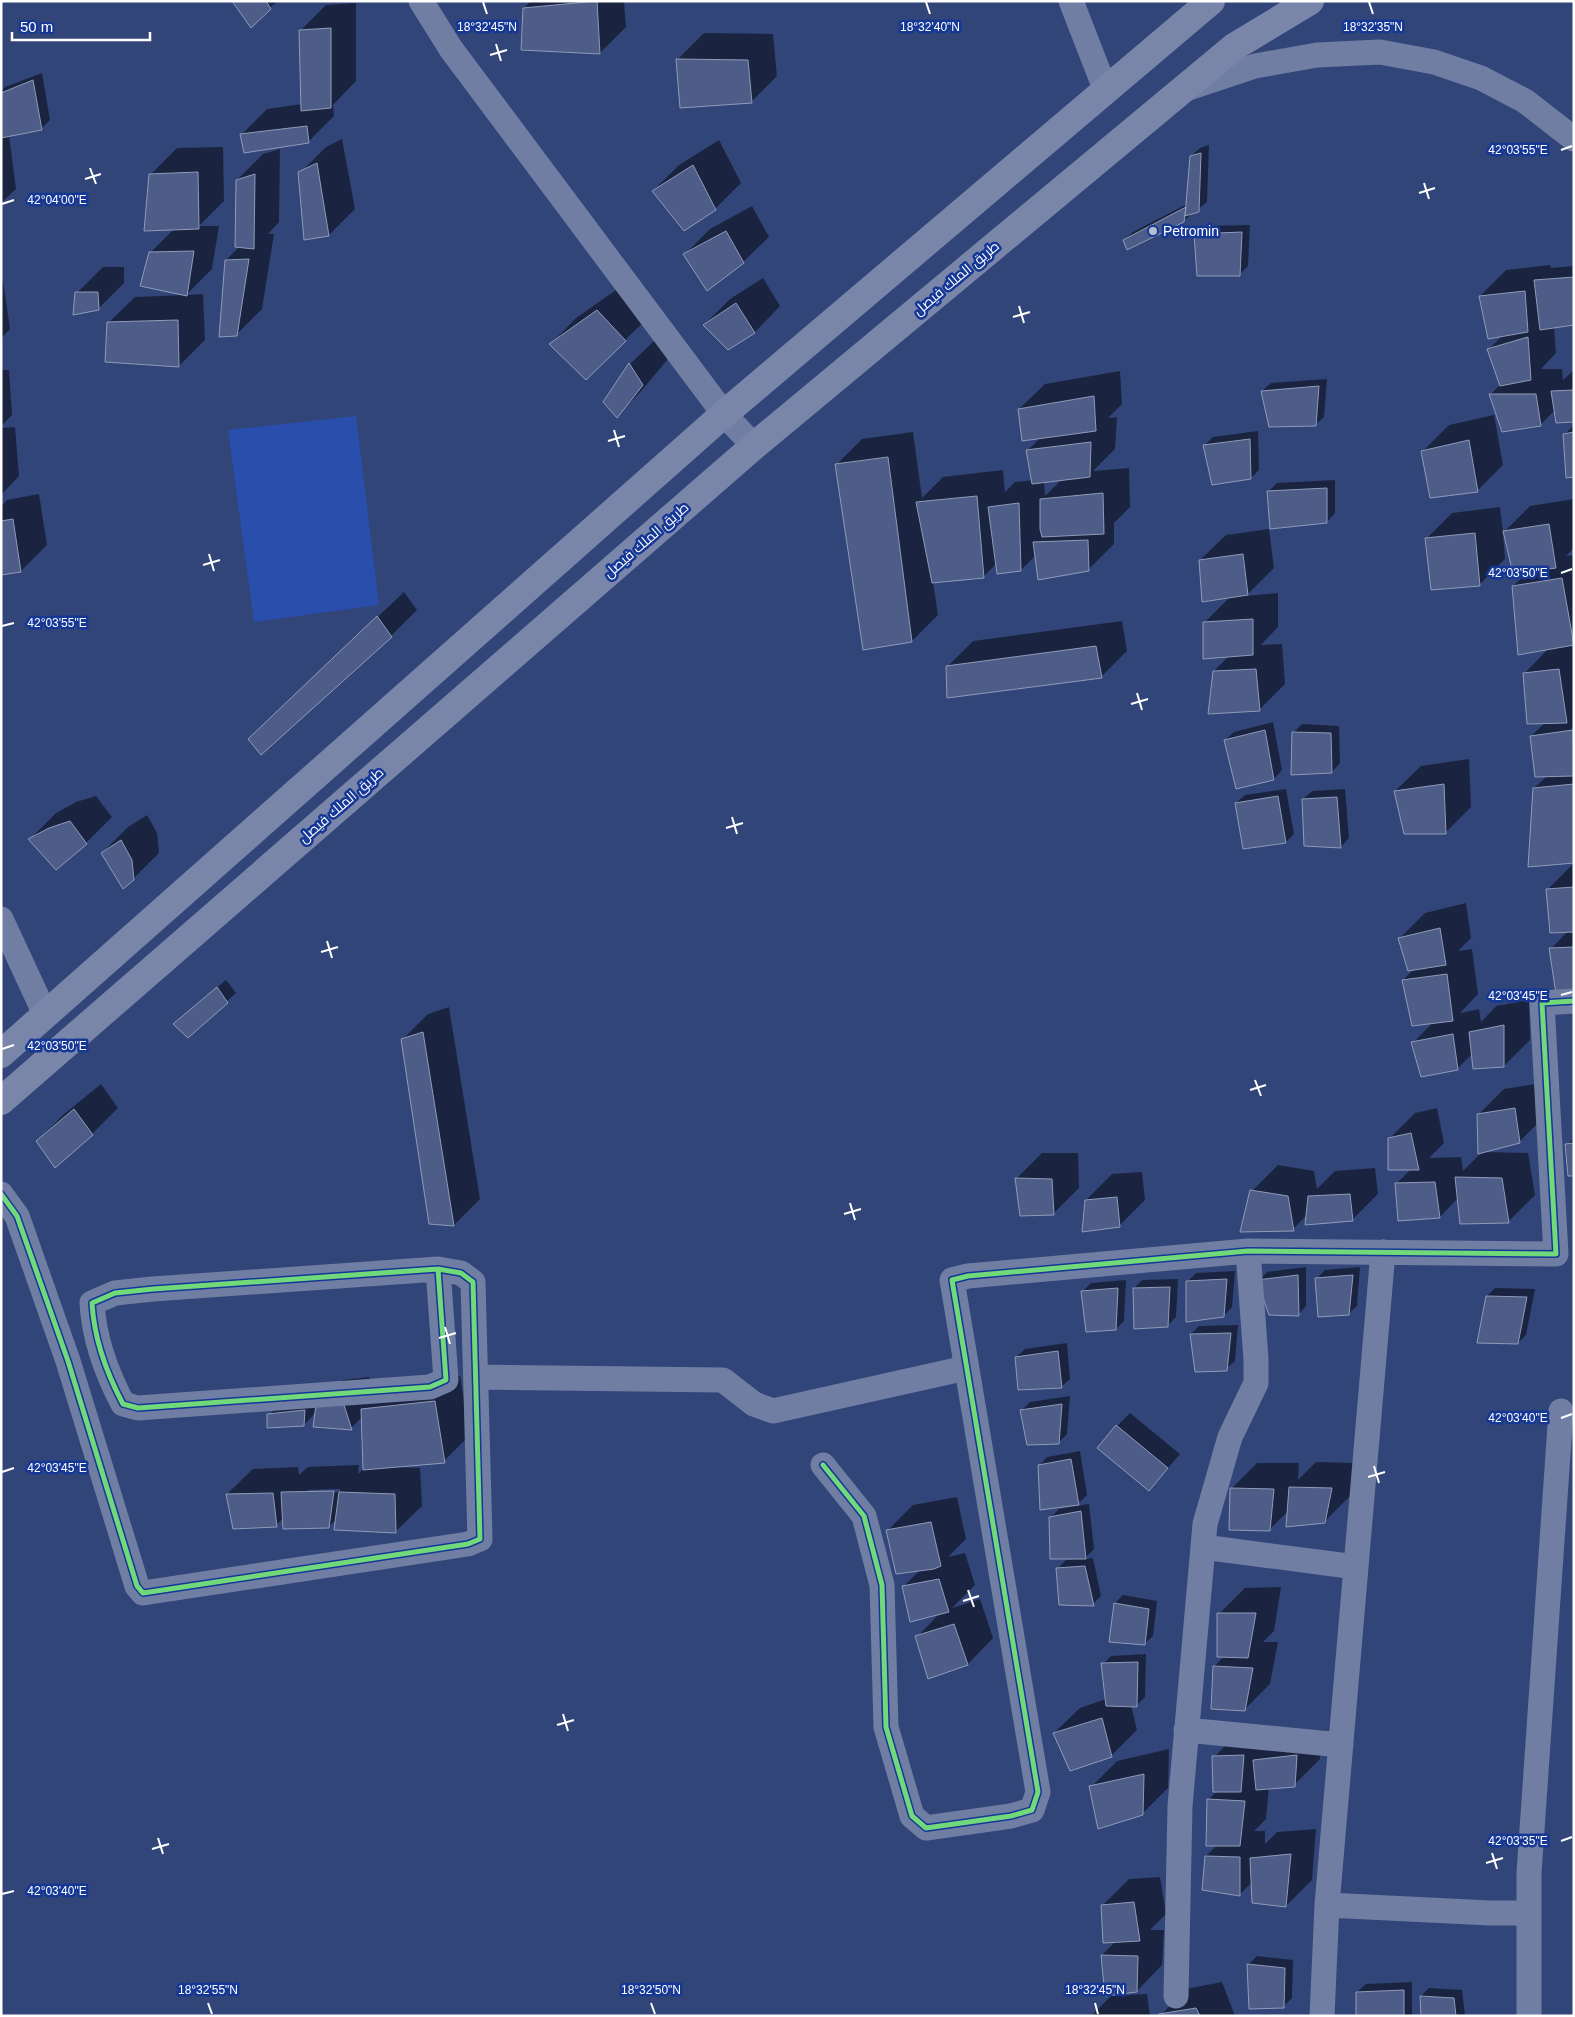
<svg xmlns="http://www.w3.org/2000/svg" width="1575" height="2017" font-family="Helvetica,Cairo,sans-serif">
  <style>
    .green { fill: #2a4eac }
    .shadow { fill: #0007; fill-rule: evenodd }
    .building { fill: #4e5d87; stroke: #909bb9 }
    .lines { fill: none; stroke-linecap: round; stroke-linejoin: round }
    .minor { stroke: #717ea4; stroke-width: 25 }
    .major { stroke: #7a86a9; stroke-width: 28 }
    .cycleway-casing { stroke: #153796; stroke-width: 8 }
    .cycleway { stroke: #71d979; stroke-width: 5 }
    .ticks { fill: none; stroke: #fff; stroke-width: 2 }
    .poi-dot { fill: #b7bed0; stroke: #153796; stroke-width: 2 }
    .labels { text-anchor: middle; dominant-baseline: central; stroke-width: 5; stroke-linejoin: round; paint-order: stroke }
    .poi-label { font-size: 14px; fill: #fff; stroke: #153796; text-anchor: start }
    .street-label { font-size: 14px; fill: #fff; stroke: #153796 }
    .ticks-label { font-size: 12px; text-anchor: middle; fill: #fff; stroke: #153796; stroke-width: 5; stroke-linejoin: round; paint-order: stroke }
  </style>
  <rect width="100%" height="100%" fill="#324579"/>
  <path class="green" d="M356,416l23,189 -125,17 -26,-192z"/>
  <path class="shadow" d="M233,1h44l-7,7z
    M531,1h93l2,26 -26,26 -77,-4 1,-41z
    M356,3v78l-23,24 1,11 -26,26 -67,-7 26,-26 35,-5 -2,-73 26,-26z
    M704,33l69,1 4,42 -26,26 -73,-43z
    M42,73l8,47 -9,9 -32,6 7,54 -15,14v-112l4,-4z
    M342,139l13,70 -26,26 -29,-62 26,-26z
    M719,140l22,43 -26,26 -62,-18 26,-26z
    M1209,145l-2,57 -24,19 -59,19 9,-8 54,-28 4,-48 9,-8z
    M223,147l1,54 -25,25h20l-7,43 -26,26 17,-1 2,46 -26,26 -73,-5 3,-39 26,-25 49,-2 -34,-42 25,-25 -24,-54 26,-26z
    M280,149l-1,73 -11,12h6l-12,75 -26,26 -10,-75 14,-14 -3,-66 26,-26z
    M752,206l17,31 -26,25 -59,-7 26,-26z
    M1250,225l-2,41 -8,8 -44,-40 8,-8z
    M1550,265l1,3 23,-2v58l-20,3 2,26 -15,16h21l1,11 11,-10v51l-19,-11 -15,15 -49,-31 10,-10 -12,-35 14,-14 -23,-39 26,-26z
    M103,267h21v16l-26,26 -21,-16z
    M763,278l17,28 -25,26 -27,16 -24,-23 26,-26z
    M1,281h2l7,48 -9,9z
    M623,285l28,30 -26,25 -74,4 25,-26z
    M656,339l12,20 -26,31 -25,26 -13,-14 26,-38z
    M1,370h8l3,45 -11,11z
    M1120,371l2,33 -14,14 9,-1 -2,32 -22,22 36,-3 1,39 -16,16v21l-26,26 -52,-15 -15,15 -24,-7 -13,13 -51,6 5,33 -26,26 -48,7 -28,-183 26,-26 51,-7 9,66 21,-21 60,-7 2,22 10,-10 18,-2 -6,-29 14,-14 -22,-28 26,-25zM1062,479l-17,17 -1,-15z
    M1327,379l-3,38 -9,8 -53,-34 9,-8z
    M1494,415l9,50 -26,26 -54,-40 26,-26z
    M1574,425v50l-10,-40z
    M15,427l4,49 -18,19v-67z
    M1258,431l1,39 -8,8 -46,-33 8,-8z
    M1335,480v33l-8,9 -59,-30 9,-9z
    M39,494l8,51 -26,26 -20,3v-68l6,-6z
    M1574,499v49l-8,8 8,-1v307l-40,-74 13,-12 -16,-40 14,-13 -21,-49 25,-26 -36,-62 17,-16 -26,-37 -1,1 2,25 -26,26 -53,-46 26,-26 48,-6 3,26 27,-27z
    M1269,529l5,39 -28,28 32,-3v34l-17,18 21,-1 3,40 -26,26 -45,-39 16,-16 -26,-32 27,-27 -31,-36 26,-25z
    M404,592l13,18 -26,26 -116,78z
    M1122,621l5,30 -26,26 -154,-10 26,-26z
    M1273,722l9,48 -8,9 -37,8 -12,-47 9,-8z
    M1302,724l37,2 1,37 -8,9 -39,-39z
    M1469,759l2,48 -26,26 -50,-42 26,-25z
    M1286,789l8,45 -8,8 -42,6 -8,-45 9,-8z
    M1345,789l4,49 -8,9 -36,-2 -2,-46 9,-8z
    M96,796l16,21 -26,26 -56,-4 26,-26 20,-11z
    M147,815l10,18 2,20 -26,26 -31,-26 26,-26z
    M1574,863v129l-23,-43 17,-18 -20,-42z
    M1466,903l5,35 -13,13 14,-2 6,45 -18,19 19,-4 2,13 15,-16 33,-6 1,40 -26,26 -31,-13 -15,15 -45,-25 20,-21 -30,-42 12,-12 -16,-29 26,-26z
    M226,980l10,13 -48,43 -5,-20z
    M449,1007l31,192 -26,26 -52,-185 26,-26z
    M1541,1083l4,33 -26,26 -35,10 44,1 7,42 -26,26 -48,2 -3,-25 -18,19 -44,-33 15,-15 -22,-30 26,-26 22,-5 7,35 -15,15 32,-1 2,14 17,-17 -2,-39 26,-26z
    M101,1084l17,24 -26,26 -55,7 26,-26z
    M1574,1138v37l-7,-30z
    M1042,1153h36l1,35 -26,26 -37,-35z
    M1278,1165l36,6 3,18 18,-18 40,-3 3,26 -26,26 -45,-5 -14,14 -41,-38z
    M1142,1172l3,28 -26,26 -33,-26 26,-26z
    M1306,1267v39l-8,9 -39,-35 8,-8z
    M1360,1267l-3,39 -9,8 -32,-35 9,-9z
    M1235,1271l-3,36 -8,9 -36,-35 8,-8z
    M1178,1279l-2,38 -8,8 -34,-37 8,-8z
    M1126,1280l-2,41 -8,8 -34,-37 9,-9z
    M1495,1288l40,1 -9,46 -8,8 -31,-47z
    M1238,1325l-3,36 -9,8 -35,-35 8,-8z
    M1067,1343l3,36 -9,8 -45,-30 9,-8z
    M460,1376l10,59 -26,26 -48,5v1l24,1 2,38 -26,25 -59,-12 -9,8 -44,-9 -8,7 -49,-31 26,-25 45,-2 1,8 9,-8 51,-2 -1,9 6,-6 -2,-51 -11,11 -35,-16 -12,13 -35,-10 26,-26 35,4 13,-13 26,-3 6,19 13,-13zM340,1489v3l-32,1v-3z
    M1070,1396l-3,38 -9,9 -37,-32 9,-9z
    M1130,1413l50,41 -31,36 -32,-64z
    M1080,1451l7,44 -11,11 13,-2 5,45 -10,10 9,-1 8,38 -8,8 -36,-35 9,-9h7v-2l-23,-40 9,-9 16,-3v-2l-36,-38 8,-9z
    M1316,1462l41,1 -7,33 -26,26 -36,-11 -18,18 -39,-40 26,-26h42l-1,17z
    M957,1497l9,42 -18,18 17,-4 10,32 -23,23 28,-9 13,39 -25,26 -51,-27 23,-24 -36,-27 17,-17 -34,-38 26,-26z
    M1281,1587l-7,44 -11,11h15l-8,42 -26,26 -30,-43 10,-11 -5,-42 26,-26z
    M1123,1595l34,6 -4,35 -9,8 -29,-41z
    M1146,1654l-1,43 -8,8h-6l6,25 -26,26 -57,-23 26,-25 26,-9 -3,-35 8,-8z
    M1322,1730l-2,29 -26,26 -25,2 -3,32 -12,12h11v13l12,-12 39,-3 -4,51 -26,26 -34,-24 -12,12 -34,-38 11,-11 -8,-46 8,-8 -3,-34 26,-26 40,4z
    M1169,1749l-1,39 -26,26 -51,-27 26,-26z
    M1160,1877l6,37 -16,16h14l-2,35 -25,26 -35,-36 14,-14 -13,-36 26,-26z
    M1257,1956l36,4 -1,38 -8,8 -36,-41z
    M1222,1982l13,34h-75l26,-27z
    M1412,1982v34h-55v-24l9,-8z
    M1429,1988l33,2 3,26h-43l-1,-20z
    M1147,1994l3,22h-59l20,-20z"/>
  <path class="building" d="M232,1h34l5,8 -20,19z
    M597,1l3,53 -79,-4 2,-42z
    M331,28v80l-30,3 -2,-81z
    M676,59l72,1 4,43 -72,5z
    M33,80l9,50 -41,8v-45z
    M307,126l2,17 -65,10 -4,-19z
    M1201,153l-2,59 -14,4 5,-60z
    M317,163l12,73 -25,4 -6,-68z
    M693,165l23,45 -32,21 -32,-40z
    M198,172l1,57 -55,2 5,-57z
    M255,174l-1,75 -19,-2 1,-67z
    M1186,207l-2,15 -57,28 -4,-10z
    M726,231l18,32 -37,28 -24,-37z
    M1242,232l-2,44h-43l-3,-42z
    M194,251l-7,45 -47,-10 9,-34z
    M249,259l-12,77 -18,1 6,-77z
    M1574,277v48l-34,5 -6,-50z
    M1525,291l3,41 -40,7 -9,-43z
    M75,292h23l1,18 -26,5z
    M736,303l19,30 -27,17 -25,-25z
    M597,310l29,31 -40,39 -37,-36z
    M178,320l1,47 -74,-5 2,-40z
    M1528,337l3,43 -31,6 -13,-37z
    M629,363l14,22 -26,33 -14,-16z
    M1319,386l-3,40 -47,1 -8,-36z
    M1574,390v32l-18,1 -5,-32z
    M1489,394h47l5,32 -39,6z
    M1094,396l2,35 -74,10 -4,-32z
    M1574,432v45l-8,1 -3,-44z
    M1250,439l1,40 -39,6 -9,-40z
    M1469,440l9,52 -48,6 -9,-47z
    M1091,442l-1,35 -58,7 -6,-34z
    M888,457l24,185 -49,8 -28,-186z
    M1327,488v35l-57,6 -3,-38z
    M1103,493l1,41 -62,3 -2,-8v-30z
    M977,496l7,82 -52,5 -16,-81z
    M1019,503l2,68 -24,3 -9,-67z
    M13,519l8,53 -20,3v-54z
    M1549,524l7,44 -43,6 -10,-43z
    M1475,533l5,53 -49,4 -6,-52z
    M1088,540l1,31 -51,9 -5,-38z
    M1243,554l5,41 -46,7 -3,-42z
    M1562,578l12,67 -56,10 -6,-69z
    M377,616l15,21 -131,118 -13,-16z
    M1253,619v36l-50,4v-37z
    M1096,646l6,32 -155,20 -1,-32z
    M1256,669l4,42 -52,3 5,-43z
    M1559,669l8,54 -40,1 -4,-51z
    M1265,730l9,50 -38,9 -12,-49z
    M1573,730l1,46 -39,1 -5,-41z
    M1292,732l39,1 1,40 -41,2z
    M1444,784l2,50h-42l-10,-43z
    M1574,784v79l-46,4 5,-79z
    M1278,796l8,47 -43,6 -8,-46z
    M1337,797l4,51 -37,-2 -2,-47z
    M70,821l17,23 -31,26 -28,-31 21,-11z
    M121,840l11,20 2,20 -11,9 -22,-36z
    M1574,887v45l-24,1 -4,-44z
    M1440,928l6,37 -38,6 -10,-33z
    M1574,947v46l-18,1 -7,-46z
    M1447,974l6,47 -41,5 -10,-46z
    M217,987l11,16 -40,35 -15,-14z
    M1504,1025v42l-31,2 -4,-37z
    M423,1032l31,194 -25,-2 -28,-185z
    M1453,1034l5,36 -37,7 -10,-35z
    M1515,1108l5,35 -42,11 -1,-40z
    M74,1109l19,26 -38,33 -19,-27z
    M1411,1133l8,37h-31v-32z
    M1574,1143v33h-6l-3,-32z
    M1455,1177l47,1 7,45 -49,1z
    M1015,1178l37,1 2,36 -34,1z
    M1435,1182l5,36 -42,3 -3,-38z
    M1250,1190l38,6 6,35 -54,1z
    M1350,1194l3,27 -48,4 3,-29z
    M1117,1197l3,30 -38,5 3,-32z
    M1298,1275l1,41 -30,-1 -12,-35z
    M1353,1275l-4,40 -31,2 -3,-39z
    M1227,1279l-3,38 -38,5v-41z
    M1170,1287l-2,40 -34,2 -1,-41z
    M1118,1288l-2,42 -30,2 -5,-41z
    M1486,1296l41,1 -9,47 -41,-1z
    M1231,1333l-4,38 -32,1 -5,-38z
    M1058,1351l4,37 -44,2 -3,-33z
    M435,1401l10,62 -82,7 -2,-61z
    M343,1402l9,28 -39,-3 3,-22z
    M1062,1404l-3,40 -32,1 -7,-35z
    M305,1410l-1,16 -37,2v-14z
    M1116,1425l52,43 -19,23 -52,-43z
    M1071,1459l8,46 -39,5 -2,-45z
    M1289,1487l43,1 -7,35 -39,4z
    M1230,1488l44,1 -4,42 -41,-1z
    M334,1491l-5,37 -46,1 -2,-37z
    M339,1492l56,2 1,39 -62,-3z
    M273,1493l4,34 -44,2 -7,-35z
    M1081,1511l5,48h-36l-1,-42z
    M931,1522l10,44 -7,3 -38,5 -10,-44z
    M1085,1566l9,40 -35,-1 -3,-37z
    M939,1579l10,33 -39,10 -8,-36z
    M1114,1603l35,6 -4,36 -36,-3z
    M1217,1613h39l-8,45 -31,-1z
    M954,1624l14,41 -40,14 -13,-43z
    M1138,1662l-1,45 -31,-1 -5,-43z
    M1213,1666l40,2 -8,43 -34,-2z
    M1102,1718l10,39 -42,14 -17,-38z
    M1244,1755l-3,37h-28l-1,-36z
    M1297,1755l-2,32 -39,3 -3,-30z
    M1144,1774l-1,41 -45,14 -9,-43z
    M1207,1799l38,2 -5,45h-34z
    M1291,1854l-5,53 -34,-4 -2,-45z
    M1205,1856l35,1v39l-38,-6z
    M1134,1902l6,39 -37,2 -2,-38z
    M1101,1955l37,1 -1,36 -32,4z
    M1247,1964l38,4 -1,40 -35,1z
    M1404,1990v26h-48v-24z
    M1420,1996l34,2 2,18h-35z
    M1196,2008l4,8h-41v-2z"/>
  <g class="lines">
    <path class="minor" d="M421,1l30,48 273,365 30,32
      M1071,1l35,90
      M1186,89l69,-23 62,-11 63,-3 54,10 47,16 44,23 49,38
      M1,919l44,95
      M1,1194l16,22 51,145 69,225 6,7 325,-49 12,-5 -7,-257 -12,-9 -23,-4 -285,20 -38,4 -23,10c2,35 14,69 31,101l15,4 292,-21 16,-7 -8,-111
      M476,1377l247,3 31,24 19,7 193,-43
      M823,1465l41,51 18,69 4,142 26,89 14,12 85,-12 21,-6 6,-18 -86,-512 16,-4 280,-25 308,3 -14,-251 32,-2
      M1203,1547l153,20
      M1186,1730l155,15
      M1327,1905l163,8h38
      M1176,1996l4,-190 25,-282 25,-87 26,-54v-24l-8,-108
      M1322,2016l5,-111 56,-653
      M1529,2016v-143l32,-462"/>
    <path class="major" d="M1,1054l723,-640 487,-413
      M1,1101l753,-655 480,-399 76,-46"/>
    <g class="cycleway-casing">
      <path id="cycleway" d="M1,1194l16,22 51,145 69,225 6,7 325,-49 12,-5 -7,-257 -12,-9 -23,-4 -285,20 -38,4 -23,10c2,35 14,69 31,101l15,4 292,-21 16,-7 -8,-111
        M823,1465l41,51 18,69 4,142 26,89 14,12 85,-12 21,-6 6,-18 -86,-512 16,-4 280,-25 308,3 -14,-251 32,-2"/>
    </g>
    <use href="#cycleway" class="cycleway"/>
  </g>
  <path class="ticks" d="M483,2l4,12M926,2l4,12M1369,2l4,12M496,44l5,17M490,55l17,-5M1561,150l11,-4M90,168l6,16M85,179l16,-5M1424,183l5,16M1419,193l16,-5M2,204l12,-4M1019,306l5,17M1013,317l17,-5M614,430l5,17M608,441l17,-5M209,554l5,17M203,565l17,-5M1561,573l11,-4M2,626l12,-3M1137,693l5,17M1131,704l17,-5M732,817l5,17M726,828l17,-5M327,941l5,17M321,952l17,-5M1561,995l11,-3M2,1049l12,-4M1255,1080l6,16M1250,1090l16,-5M850,1203l5,17M844,1214l17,-5M445,1327l5,17M439,1338l17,-5M1561,1418l11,-4M1374,1466l5,17M2,1472l12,-4M1368,1477l17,-5M968,1590l6,17M963,1601l16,-5M563,1714l5,17M557,1725l17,-5M158,1838l5,16M1561,1841l11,-4M152,1849l17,-5M1492,1853l5,16M1486,1863l17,-5M2,1894l12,-3M208,2003l4,11M651,2003l4,11M1095,2003l3,11"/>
  <circle class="poi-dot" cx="1153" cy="231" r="5"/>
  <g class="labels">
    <g class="poi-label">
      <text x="1163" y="231">Petromin</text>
    </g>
    <g class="street-label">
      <text transform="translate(956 278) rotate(-40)">طريق الملك فيصل</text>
      <text transform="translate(646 540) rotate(-41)">طريق الملك فيصل</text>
      <text transform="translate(341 805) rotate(-41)">طريق الملك فيصل</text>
    </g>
  </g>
  <g class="ticks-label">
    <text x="487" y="31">18°32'45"N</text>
    <text x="930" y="31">18°32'40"N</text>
    <text x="1373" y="31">18°32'35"N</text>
    <text x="1518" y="154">42°03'55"E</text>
    <text x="57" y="204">42°04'00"E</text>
    <text x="1518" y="577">42°03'50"E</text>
    <text x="57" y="627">42°03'55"E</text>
    <text x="1518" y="1000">42°03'45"E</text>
    <text x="57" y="1050">42°03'50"E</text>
    <text x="1518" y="1422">42°03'40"E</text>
    <text x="57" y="1472">42°03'45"E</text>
    <text x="1518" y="1845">42°03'35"E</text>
    <text x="57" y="1895">42°03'40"E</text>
    <text x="208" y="1994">18°32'55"N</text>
    <text x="651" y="1994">18°32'50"N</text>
    <text x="1095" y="1994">18°32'45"N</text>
  </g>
  <rect width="1575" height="2017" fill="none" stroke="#ffffff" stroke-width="5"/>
  <path d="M12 32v8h138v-8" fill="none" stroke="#ffffff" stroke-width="2.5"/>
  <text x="20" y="32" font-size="15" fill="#ffffff" stroke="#153796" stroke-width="4" paint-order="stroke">50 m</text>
</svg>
